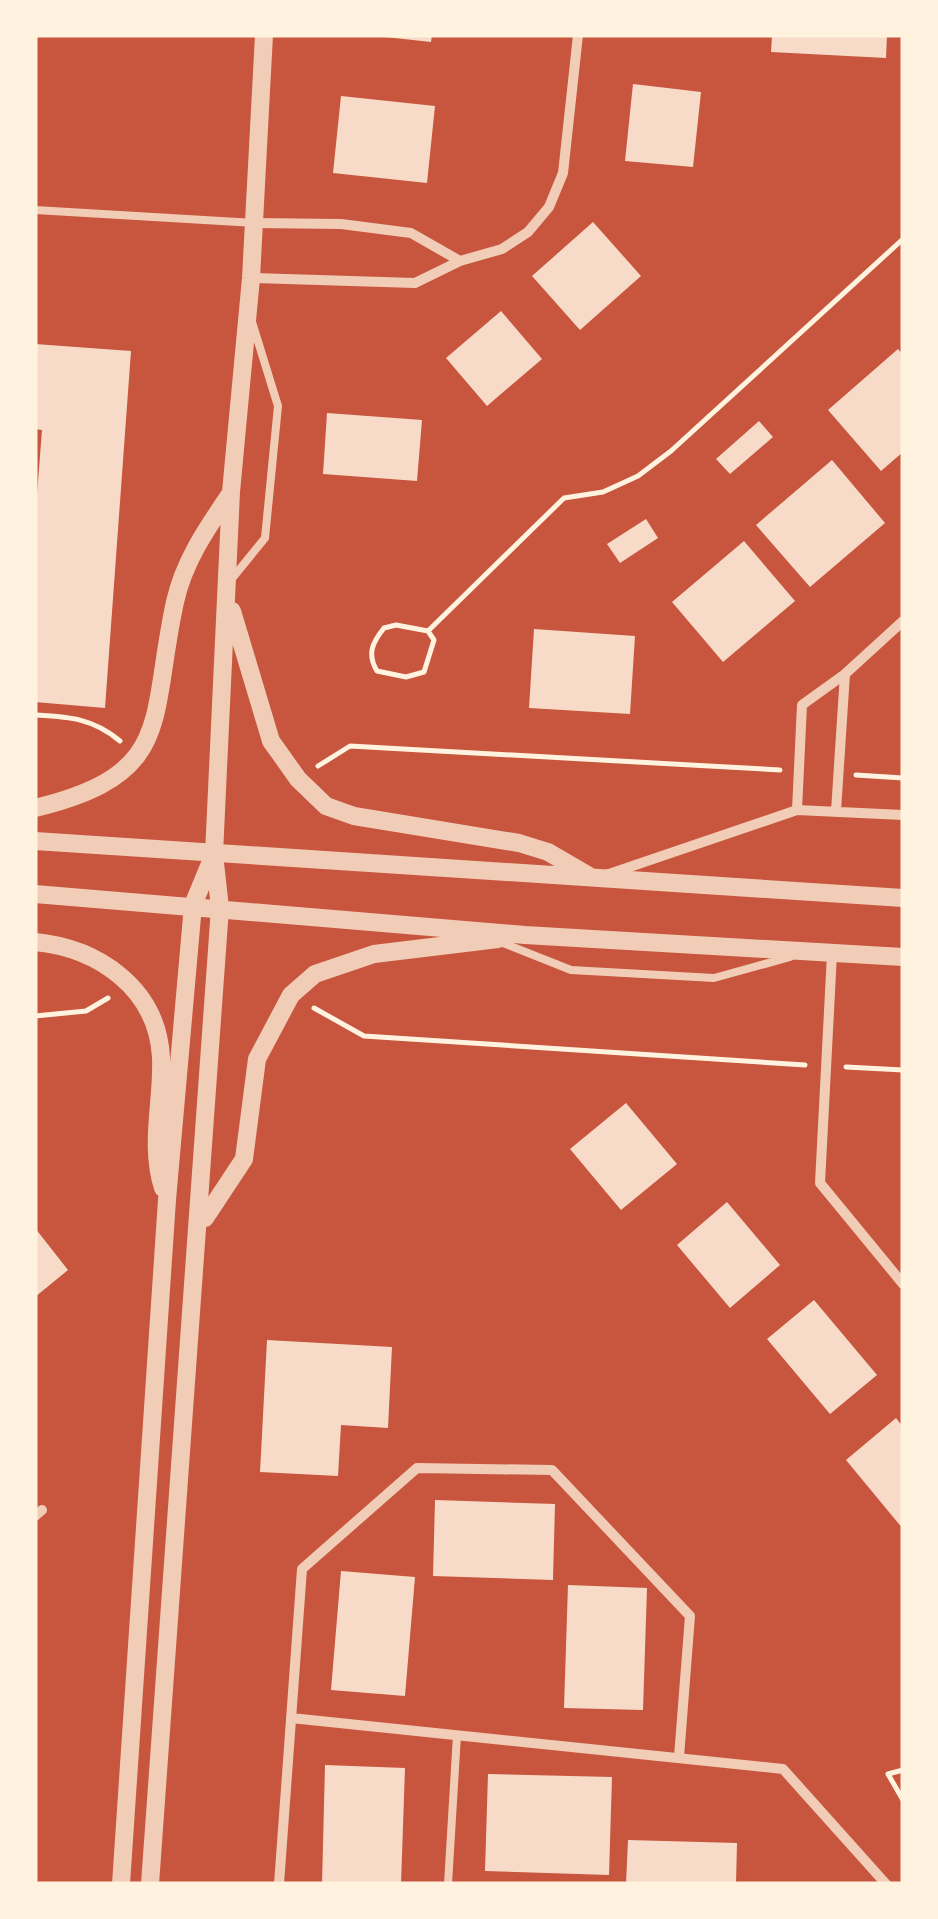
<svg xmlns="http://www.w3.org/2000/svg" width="938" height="1919" font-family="'IBM Plex Sans',sans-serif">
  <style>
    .building { fill: #f7dbc8 }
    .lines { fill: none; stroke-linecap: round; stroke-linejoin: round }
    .path { stroke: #fff3e0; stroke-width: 5 }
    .service { stroke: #f1ccb7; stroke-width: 8 }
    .minor { stroke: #f1ccb7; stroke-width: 10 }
    .tertiary { stroke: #f1ccb7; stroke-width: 18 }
  </style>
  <rect width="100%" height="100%" fill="#c8553d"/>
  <path class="building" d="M367,35h65l-1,7z
    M772,35h115l-1,23 -115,-6z
    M633,84l68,8 -8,75 -68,-6z
    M341,96l94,10 -8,77 -94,-10z
    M593,222l48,54 -61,54 -48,-54z
    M501,311l41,48 -55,47 -41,-48z
    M35,344l96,7 -26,357 -70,-6v-181l7,-91 -7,-1z
    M898,349l5,6v97l-22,19 -53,-61z
    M327,413l95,7 -5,61 -94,-7z
    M759,421l14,16 -43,37 -14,-15z
    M832,460l53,63 -75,64 -54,-62z
    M646,519l12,19 -38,25 -13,-19z
    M744,541l51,60 -72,61 -51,-60z
    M534,629l101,7 -5,78 -101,-6z
    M626,1103l51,61 -56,46 -51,-61z
    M727,1202l53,63 -50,43 -53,-63z
    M35,1228l33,42 -33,27z
    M814,1300l63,75 -47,39 -63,-75z
    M267,1340l125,7 -4,81 -47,-3 -3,51 -78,-4z
    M896,1418l7,9v102l-57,-69z
    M435,1500l120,4 -2,76 -120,-4z
    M341,1571l74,6 -10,119 -74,-6z
    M568,1585l79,3 -4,122 -79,-2z
    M325,1765l80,3 -4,116h-79z
    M488,1774l124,3 -3,98 -124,-4z
    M628,1840l109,3 -1,41h-110z"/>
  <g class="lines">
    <path class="path" d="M396,625l32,6 6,9 -10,32 -18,5 -29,-6c-10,-17 -5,-28 7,-43z
      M428,631l136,-133 39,-6 35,-16 33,-25 232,-212
      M35,715c34,2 58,3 85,26
      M318,766l32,-20 430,24
      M856,775l47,3
      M314,1008l50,28 441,29
      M35,1016l51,-5 22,-13
      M846,1067l57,3
      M903,1770l-15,4 15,26"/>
    <path class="service" d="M35,210l220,13
      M230,581l35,-43 13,-132 -26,-84
      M498,941l73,29 143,8 76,-21
      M448,1884l9,-149"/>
    <path class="minor" d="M255,223l86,1 70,9 49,28
      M251,278l164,5 45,-22 42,-12 26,-17 21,-25 14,-34 15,-138
      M797,810l5,-105 43,-31 58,-53
      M836,811l9,-137
      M606,875l191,-65 106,5
      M832,954l-12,229 83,101
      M35,1516l7,-6
      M291,1718l492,51 103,115
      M279,1884l23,-315 115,-101 135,2 138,146 -11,141"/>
    <path class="tertiary" d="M232,611l39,130 27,38 28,27 28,10 165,27 29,9 43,25
      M35,808c140,-34 114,-87 140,-206 9,-41 32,-74 56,-109
      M35,841l868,57
      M35,894l490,41 378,22
      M35,942c63,6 122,46 126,115 2,44 -12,87 2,131
      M205,1218l39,-59 13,-100 34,-64 24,-21 59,-20 124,-15
      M121,1884l46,-684 26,-295 19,-46
      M150,1884l70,-976 -6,-54 17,-362 20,-214 13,-243"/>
  </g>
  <rect width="938" height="1919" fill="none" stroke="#fff3e0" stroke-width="75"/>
</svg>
